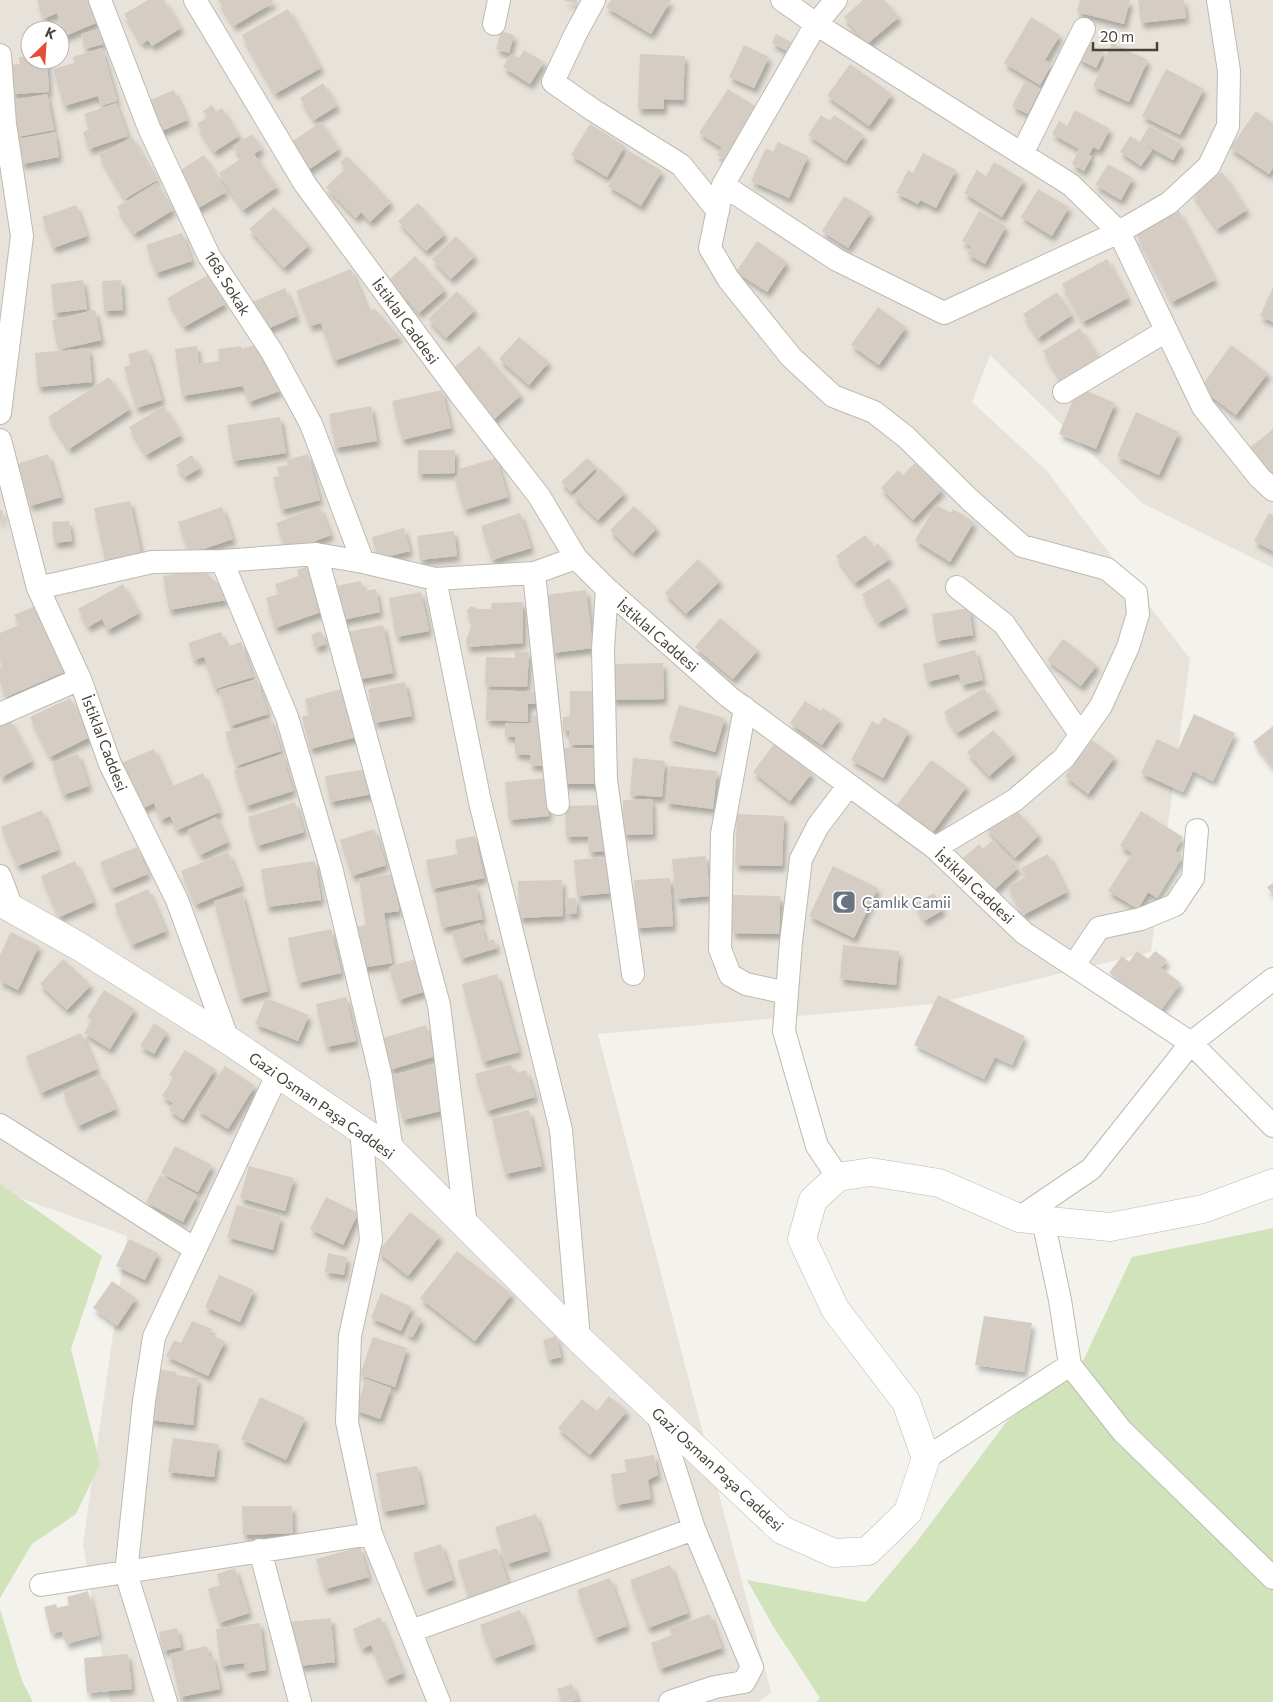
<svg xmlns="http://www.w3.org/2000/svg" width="1273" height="1702" font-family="Commissioner,sans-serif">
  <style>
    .residential { fill: #e7e3db; fill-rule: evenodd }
    .green { fill: #d1e3ba }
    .building { fill: #d5cdc3; filter: url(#shadow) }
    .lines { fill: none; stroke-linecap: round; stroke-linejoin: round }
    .minor-casing { stroke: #bfb9af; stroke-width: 24 }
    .tertiary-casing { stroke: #bfb9af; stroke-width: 29 }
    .minor { stroke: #fff; stroke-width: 22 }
    .tertiary { stroke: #fff; stroke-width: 28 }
    .labels { text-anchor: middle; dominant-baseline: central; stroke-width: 4; stroke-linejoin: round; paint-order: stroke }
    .street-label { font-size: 15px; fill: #48433a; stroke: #fff }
    .worship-label { font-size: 15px; fill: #5b616d; stroke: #fff; text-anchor: start }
  </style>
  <defs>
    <filter id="shadow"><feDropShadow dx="3" dy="5.5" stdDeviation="2.5" flood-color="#0004"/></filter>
  </defs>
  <rect width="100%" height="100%" fill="#f4f2ec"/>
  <path class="residential" d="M0,0h1273v568l-131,-65 -152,-148 -18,47 74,68 144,189 -39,293 -217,52 -336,30 173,658 -12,10h-649l-27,-158 44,-308 -127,-45zM30,30h30v30h-30z"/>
  <path class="green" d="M0,1184l102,72 -31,93 29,115 -24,50 -44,30 -32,54z
    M1273,1228v474h-457l4,-4 -47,-72 -26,-46 119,22 53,-63 88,-118 74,-56 51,-108z
    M0,1609l22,72 11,21h-33z"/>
  <path class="building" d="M37,0h51l10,22 -35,15 -6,-24 -14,6z
    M148,0h16l17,28 -29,18 -4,-6 -6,4 -18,-30z
    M218,0h54l2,2 -40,24z
    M563,0h14v4z
    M611,0h60l-20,34 -45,-27z
    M863,0h21l15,17 -32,27 -23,-27z
    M1080,0h50l-6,24 -47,-12z
    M1138,0h46l2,18 -45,5z
    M288,9l33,59 -46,26 -33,-59z
    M1031,17l29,18 -15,25 7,4 -12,21 -36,-22z
    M99,29l4,15 -18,5 -4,-15z
    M501,31l13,4 -5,18 -13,-4z
    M776,34l15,8 -4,9 -15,-8z
    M1085,42l19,10 -8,16 -19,-10z
    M1112,43l36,17 -19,42 -36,-16z
    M744,45l25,12 -15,31 -25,-11z
    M102,48l15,53 -16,5 -3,-10 -34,10 -11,-37 21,-6 -1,-6z
    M524,50l20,12 -14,22 -27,-17 8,-13 8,4z
    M640,54l45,2 -2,44 -19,-1v10h-26z
    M19,57h11v3h17l2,32 -37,2 -2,-29 10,-1z
    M850,64l42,30 -23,32 -42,-30z
    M1166,69l38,20 -24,46 -38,-19z
    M1025,81l15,8 -12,25 -16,-8z
    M323,83l14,23 -23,14 -14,-22z
    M728,89l30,19 -33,52 -8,-5 5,-7 -23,-15z
    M174,90l13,30 -30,13 -14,-30z
    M47,94l7,36 -37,7 -7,-36z
    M116,103l12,33 -39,13 -6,-17 7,-3 -6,-15z
    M212,105l4,7 6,-4 17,28 -25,16 -17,-28 10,-6 -4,-7z
    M1075,110l35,19 -11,21 -6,-3 -4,8 3,1 -8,15 -12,-7 7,-15 -27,-15 7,-13 8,5z
    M1256,111l17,12v45l-4,6 -39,-26z
    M821,115l9,6 4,-6 30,20 -18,26 -38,-26z
    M321,122l18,27 -34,23 -18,-27z
    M590,124l35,22 -18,31 -36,-22z
    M1149,126l33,18 -9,16 -33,-18z
    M55,132l4,25 -37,7 -5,-25z
    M252,134l10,15 -8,5 23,33 -34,23 -24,-37 23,-15 -9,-12z
    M1130,136l22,14 -11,16 -21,-14z
    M132,137l25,43 -32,19 -26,-44z
    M778,142l30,14 -19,42 -38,-17 15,-33 7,4z
    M629,151l33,20 -21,35 -33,-20z
    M923,153l33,17 -20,38 -16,-8 -2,4 -22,-11 12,-23 5,3z
    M204,155l22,37 -31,18 -21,-36z
    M347,156l44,46 -21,20 -9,-10 -5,6 -30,-31 20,-19 -6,-6z
    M994,162l30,18 -22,37 -38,-24 13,-23 9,6z
    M1108,164l25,14 -12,22 -26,-15z
    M1222,172l25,38 -30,19 -25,-37z
    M156,183l17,27 -39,24 -17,-27z
    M1038,189l31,18 -17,29 -31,-19z
    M844,196l27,16 -23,36 -26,-17z
    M418,203l27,31 -19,17 -28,-30z
    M76,205l11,31 -34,12 -11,-31z
    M274,207l35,38 -25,23 -35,-39z
    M979,211l27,15 -21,38 -18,-10 4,-8 -9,-5z
    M1179,211l36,69 -43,22 -36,-68z
    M182,233l10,28 -36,12 -10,-28z
    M456,236l19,20 -24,23 -19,-20z
    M757,241l30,21 -20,30 -31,-20z
    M415,256l30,34 -26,23 -30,-33z
    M1107,259l21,39 -45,24 -21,-38z
    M351,269l17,42 7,-2 25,28 -66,24 -13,-38 -11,3 -14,-35z
    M208,275l17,29 -41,23 -17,-29z
    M83,280l4,29 -33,4 -3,-29z
    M121,280l2,30 -19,1 -2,-30z
    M1273,287v35l-13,-6z
    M285,288l12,28 -34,15 -13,-28z
    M457,291l18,19 -29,28 -18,-19z
    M1057,292l15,23 -34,23 -15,-24z
    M878,307l28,20 -27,38 -28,-20z
    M95,310l6,30 -43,10 -6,-30z
    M1080,328l23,36 -37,24 -23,-37z
    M519,337l30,25 -20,23 -30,-26z
    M255,345l25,46 -31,11 -6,-16 -61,10 -7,-47 22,-3 2,18 20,-3 -1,-12 23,-3v3z
    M1231,345l37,28 -32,42 -36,-27z
    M479,346l42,49 -29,26 -43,-49z
    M89,348l3,34 -54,5 -3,-34z
    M147,349l15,51 -26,8 -12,-41 7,-2 -3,-11z
    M109,377l21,32 -61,40 -21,-32z
    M1078,387l37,16 -19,46 -37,-15z
    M442,390l9,38 -49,12 -10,-39z
    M164,406l17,29 -35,20 -17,-28z
    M371,406l6,35 -42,7 -6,-34z
    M1136,412l43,20 -20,43 -42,-19z
    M280,417l6,36 -53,8 -6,-36z
    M1273,429v51l-25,-31z
    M418,450h37v23l-37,1z
    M48,454l13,43 -31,9 -13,-42z
    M308,454l12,46 -39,10 -8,-33 7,-1 -3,-9 11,-2 -2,-5z
    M192,455l8,13 -15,9 -9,-12z
    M496,458l12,39 -44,13 -10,-33 6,-2 -1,-6z
    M587,458l10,9 -26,25 -10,-10z
    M915,463l27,27 -29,30 -32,-32 17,-18 5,5z
    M600,469l25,24 -27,27 -25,-24z
    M130,501l11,52 -36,7 -11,-52z
    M936,505l15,8 2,-4 21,13 -24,40 -35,-22z
    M319,506l12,29 -44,17 -11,-29z
    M634,506l23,22 -24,25 -23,-23z
    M222,507l11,32 -44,15 -11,-32z
    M0,510l3,1 -2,12h-1z
    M520,513l11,35 -39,12 -11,-34z
    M1269,513l4,2v36l-19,-10z
    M69,521l3,20 -18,2 -2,-21z
    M404,528l6,23 -32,8 -6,-22z
    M454,531l3,25 -37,4 -3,-24z
    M865,535l9,12 4,-4 12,16 -35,24 -19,-27z
    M698,559l22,22 -34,33 -21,-21z
    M309,566l15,45 -49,17 -9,-30 13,-4 -4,-10 24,-8 -2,-6z
    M202,569l17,16 7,15 -57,10 -6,-34z
    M889,578l17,29 -28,16 -16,-29z
    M361,581l2,10 13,-2 4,23 -42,9 -7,-34z
    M123,584l16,29 -31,17 -6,-11 -14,8 -10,-18z
    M586,590l7,58 -41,5 -8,-58z
    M421,592l8,39 -33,6 -7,-39z
    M523,602v41l-56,4 -1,-7 5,-13v-8l-5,-8 5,-5 8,3h12l1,-6z
    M35,606l29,66 -58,25 -6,-15v-14l3,-1 -3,-6v-28l19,-8 -5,-10z
    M969,608l4,27 -37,6 -4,-27z
    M720,618l38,32 -25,29 -38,-32z
    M383,625l10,48 -37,7 -10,-48z
    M321,631l5,13 -10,4 -5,-13z
    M221,632l5,15 15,-5 12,35 -38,12 -11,-32 -10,3 -6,-17z
    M1063,639l34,26 -16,21 -34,-26z
    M975,650l8,30 -21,5 -3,-11 -32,8 -4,-18z
    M515,651l14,1 -2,35 -42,-1 1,-29 29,1z
    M663,663l1,36 -53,1v-36z
    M257,679l11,35 -38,12 -11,-36z
    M405,682l7,34 -38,7 -6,-34z
    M344,688l13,49 -47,12 -8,-33 7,-1 -4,-16z
    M984,688l13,21 -40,24 -13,-21z
    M487,690l53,2v12h-12v18l-42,-2z
    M570,691h28l1,54h-30v-14h-6v-14l7,-1z
    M70,698l20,39 -40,20 -20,-40z
    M805,701l16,10 2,-3 17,11 -18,26 -32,-22z
    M679,705l46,13 -10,34 -46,-13z
    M1194,714l41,19 -22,48 -20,-10 -10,21 -42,-19 16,-34 21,10z
    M533,715l12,1 -1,50 -14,-1v-10l-15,-1v-17l-10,-1v-13l28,1z
    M883,717l26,14 -26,47 -32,-18 21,-39 7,4z
    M270,718l11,33 -45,15 -11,-34z
    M9,719l23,42 -32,17v-54z
    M1273,726v42l-20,-26z
    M993,730l21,24 -25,22 -22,-24z
    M1092,740l23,17 -27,37 -23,-18z
    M774,744l38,29 -22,28 -37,-29z
    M561,748h36v36h-36z
    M154,749l17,38 32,-14 17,39 -43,18 -7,-14 -9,4 -7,-17 -13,6 -20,-46z
    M78,754l11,32 -26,9 -11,-32z
    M282,754l11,37 -47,15 -12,-36z
    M633,758l32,3 -3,36 -32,-2z
    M931,760l36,26 -34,46 -36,-27z
    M670,766l47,5 -4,38 -47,-6z
    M367,769l5,25 -42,8 -5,-26z
    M545,778l4,38 -40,4 -4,-38z
    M652,799l1,35 -30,1v-35z
    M295,802l9,30 -47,14 -9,-29z
    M603,805l2,46 -16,1 -1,-16 -22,1 -1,-31z
    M42,810l16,40 -41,16 -16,-39z
    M1017,811l22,24 -24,23 -29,-30 16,-14 6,6z
    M1141,811l42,26 -8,14 8,5 -26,42 -9,-6 -10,17 -30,-18 24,-38 -12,-7z
    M737,814l47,2 -2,50 -47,-1z
    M216,817l12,25 -28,13 -12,-25z
    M374,829l12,36 -34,11 -12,-36z
    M475,836l9,42 -52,11 -6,-29 32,-6 -3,-14z
    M993,840l25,28 -27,25 -30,-33 18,-16 4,5z
    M137,847l11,27 -37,15 -11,-27z
    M228,852l14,34 -47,19 -14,-34z
    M1048,854l19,38 -44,23 -15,-29 18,-9 -5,-9z
    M706,856l4,40 -34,3 -4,-40z
    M607,857l3,36 -33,3 -3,-36z
    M75,861l19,41 -35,15 -18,-41z
    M315,861l6,39 -54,7 -6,-38z
    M833,866l45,22 -24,50 -45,-22z
    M393,874l6,37 -15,2 8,50 -31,5 -7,-41 12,-2 -7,-46z
    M670,878l3,48 -37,2 -2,-48z
    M562,880l1,36 -44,2 -1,-37z
    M1273,883v12l-6,-8z
    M475,885l8,34 -41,9 -7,-34z
    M148,889l18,42 -34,14 -18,-41z
    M242,893l26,98 -28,8 -26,-98z
    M934,893l9,17 -19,11 -9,-17z
    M732,895l48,1 -1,38 -47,-1z
    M576,898l1,15 -10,1 -2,-15z
    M480,923l6,19 8,-3 3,9 -36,11 -9,-27z
    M331,929l10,44 -43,10 -10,-45z
    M11,932l28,14 -21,44 -18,-9v-26z
    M843,945l56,6 -3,34 -56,-6z
    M1137,951l11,8 7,-8 12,9 -6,8 20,15 -21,28 -51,-38 13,-17 7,6z
    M63,959l28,26 -24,25 -27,-26z
    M415,959l11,32 -27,9 -10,-33z
    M497,974l22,78 -36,10 -21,-78z
    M104,990l31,19 -25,40 -26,-16 8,-13 -5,-3z
    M938,995l87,41 -13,29 -17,-8 -11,22 -70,-34z
    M346,997l10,44 -30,6 -10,-43z
    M266,998l43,17 -11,26 -43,-17z
    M154,1023l13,9 -13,22 -14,-8z
    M426,1025l10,31 -46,14 -10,-31z
    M81,1033l16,36 -56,24 -15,-37z
    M185,1050l30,19 -32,51 -14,-10 4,-7 -11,-7 11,-18 -4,-3z
    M511,1064l3,10 12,-4 9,27 -48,14 -12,-37z
    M433,1065l12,45 -42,10 -12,-44z
    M225,1066l30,20 -27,43 -31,-19z
    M100,1075l16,34 -38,17 -15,-34z
    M529,1110l13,56 -37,8 -13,-55z
    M175,1146l37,19 -14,27 -37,-19z
    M249,1166l45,12 -9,33 -45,-13z
    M160,1175l37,20 -14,27 -37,-20z
    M326,1197l32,16 -15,32 -33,-16z
    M237,1205l44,12 -8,33 -46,-13z
    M410,1212l30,24 -32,40 -30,-24z
    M129,1239l29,14 -13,27 -29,-14z
    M457,1251l55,43 -37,47 -55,-43z
    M328,1253l19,4 -3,18 -19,-3z
    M219,1275l35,15 -14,32 -35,-15z
    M112,1281l24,17 -19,28 -24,-18z
    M381,1293l31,14 -11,24 -30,-13z
    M414,1315l8,4 -9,18 -8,-4z
    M984,1316l48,7 -8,49 -49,-7z
    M192,1321l20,8 -3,5 16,7 -17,35 -42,-20 8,-16 7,3z
    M556,1336l5,21 -13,3 -5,-20z
    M373,1337l34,11 -12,39 -35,-12z
    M155,1369l21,3v3l22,3 -5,47 -44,-5z
    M366,1379l25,9 -11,31 -25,-9z
    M609,1396l18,15 -37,44 -32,-27 24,-29 15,12z
    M260,1397l45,21 -19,42 -45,-21z
    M173,1438l45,6 -4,33 -46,-5z
    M654,1455l4,20 -10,5 3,19 -35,6 -5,-31 16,-2 -3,-12z
    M417,1466l8,38 -42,8 -7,-39z
    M242,1506h50l1,27 -50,2z
    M536,1514l12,37 -41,13 -12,-37z
    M441,1544l12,36 -28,10 -12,-37z
    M360,1547l9,30 -44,12 -9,-30z
    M497,1548l12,38 -40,13 -12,-38z
    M670,1565l18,48 -40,15 -18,-48z
    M235,1568l14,45 -30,10 -11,-34 12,-4 -3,-11z
    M610,1578l17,48 -32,12 -18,-48z
    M88,1591l11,44 -33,9 -4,-13 -11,3 -7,-27 12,-3 1,4 12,-3 -2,-8z
    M520,1610l13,34 -40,15 -13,-34z
    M710,1614l12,34 -62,21 -9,-26 21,-8 -3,-7z
    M380,1617l23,56 -17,7 -15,-35 -9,4 -9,-20z
    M331,1618l4,44 -36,4 -12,-44z
    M260,1623l6,47 -20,3 -2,-10 -23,3 -5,-37z
    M177,1628l4,19 -18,4 -4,-19z
    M207,1646l2,11 4,-1 7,33 -40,8 -10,-43z
    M128,1654l4,35 -45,4 -3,-35z
    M572,1684l6,16 -7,2h-9l-5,-13z"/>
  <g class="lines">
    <g class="minor-casing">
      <path id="minor" d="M100,0l49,128 60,128 63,96 39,72 52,138
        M195,0l110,184 158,214 76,98 37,62 31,31 122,108 206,151 89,85 167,110 82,83
        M594,0l-19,35 -22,47 40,28 88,55 37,46
        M782,0l34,24 255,161 48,47 84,175 57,71 13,12
        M836,0l-20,24 -93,161 -13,63 19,32 62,77 42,39 41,16 32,25 64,63 52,46 85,23 29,24 2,21 -10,33 -27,59 -37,52 -49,42 -80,48
        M494,24l5,-24
        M0,55l5,69 17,112 -22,177
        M1022,154l62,-125
        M723,185l114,75 107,53 175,-81 50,-29 40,-37 19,-40 1,-55 -11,-71
        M1064,392l102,-61
        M0,440l38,148 42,91 30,85 67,136 51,140
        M316,554l123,451 27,221
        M222,561l65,156 44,150 50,210 11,74
        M534,573l24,231
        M435,579l45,223 81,328 18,209
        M957,587l47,37 76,110
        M38,588l114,-26 70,-1 94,-7 47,8 72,17 99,-6 42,-15
        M607,589l-4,60 3,131 27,194
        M745,708l-23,126 -2,115 10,26 16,9 41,9
        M0,714l80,-35
        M0,876l12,32
        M1074,965l25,-37 42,-9 34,-14 18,-27 4,-48
        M0,1125l195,124
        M361,1130l10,110 -21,96 -3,86 24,112 68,168
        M838,1177l-21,-31 -33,-115 7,-89 10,-83 17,-33 31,-41
        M1019,1218l72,-49 100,-126 82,-64
        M1043,1220l17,80 10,65 52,66 151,147
        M657,1412l37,117 58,138 -8,15 -29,5 -45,15
        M926,1458l144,-93
        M260,1550l40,152
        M41,1585l330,-51
        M411,1631l283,-102
        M166,1702l-40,-129 18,-172 10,-64 124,-264"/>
    </g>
    <g class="tertiary-casing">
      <path id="tertiary" d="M0,902l80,45 148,93 164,111 187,188 203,191 52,23 34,-2 40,-39 18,-54 -20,-56 -71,-93 -33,-70 11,-39 25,-23 33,-5 68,11 80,35 91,9 93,-18 70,-26"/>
    </g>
    <use href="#minor" class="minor"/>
    <use href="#tertiary" class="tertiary"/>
  </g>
  <defs>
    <g id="mosque-square" transform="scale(1.25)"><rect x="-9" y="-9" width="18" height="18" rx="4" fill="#6b7280" stroke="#fff"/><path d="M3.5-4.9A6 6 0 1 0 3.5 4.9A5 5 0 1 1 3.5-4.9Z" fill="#fff"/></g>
  </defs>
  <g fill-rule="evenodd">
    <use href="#mosque-square" x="844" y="902"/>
  </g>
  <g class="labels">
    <g class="street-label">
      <text transform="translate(228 283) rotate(58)">168. Sokak</text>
      <text transform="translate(406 321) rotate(54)">İstiklal Caddesi</text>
      <text transform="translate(658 635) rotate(41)">İstiklal Caddesi</text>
      <text transform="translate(105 743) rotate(69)">İstiklal Caddesi</text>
      <text transform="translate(975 886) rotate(43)">İstiklal Caddesi</text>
      <text transform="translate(322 1105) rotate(35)">Gazi Osman Paşa Caddesi</text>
      <text transform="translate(718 1469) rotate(43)">Gazi Osman Paşa Caddesi</text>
    </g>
    <g class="worship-label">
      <text x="862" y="902">Çamlık Camii</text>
    </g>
  </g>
  <g transform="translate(45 45) rotate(25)"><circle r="24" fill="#ffffff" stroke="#b6b4b0"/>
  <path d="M0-4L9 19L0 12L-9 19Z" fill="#e24e36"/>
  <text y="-8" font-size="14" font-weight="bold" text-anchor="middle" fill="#48433a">K</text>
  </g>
  <path d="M1093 42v8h64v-8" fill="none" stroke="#48433a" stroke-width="2.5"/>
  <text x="1100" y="42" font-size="15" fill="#48433a" stroke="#ffffff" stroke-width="4" paint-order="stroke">20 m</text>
</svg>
